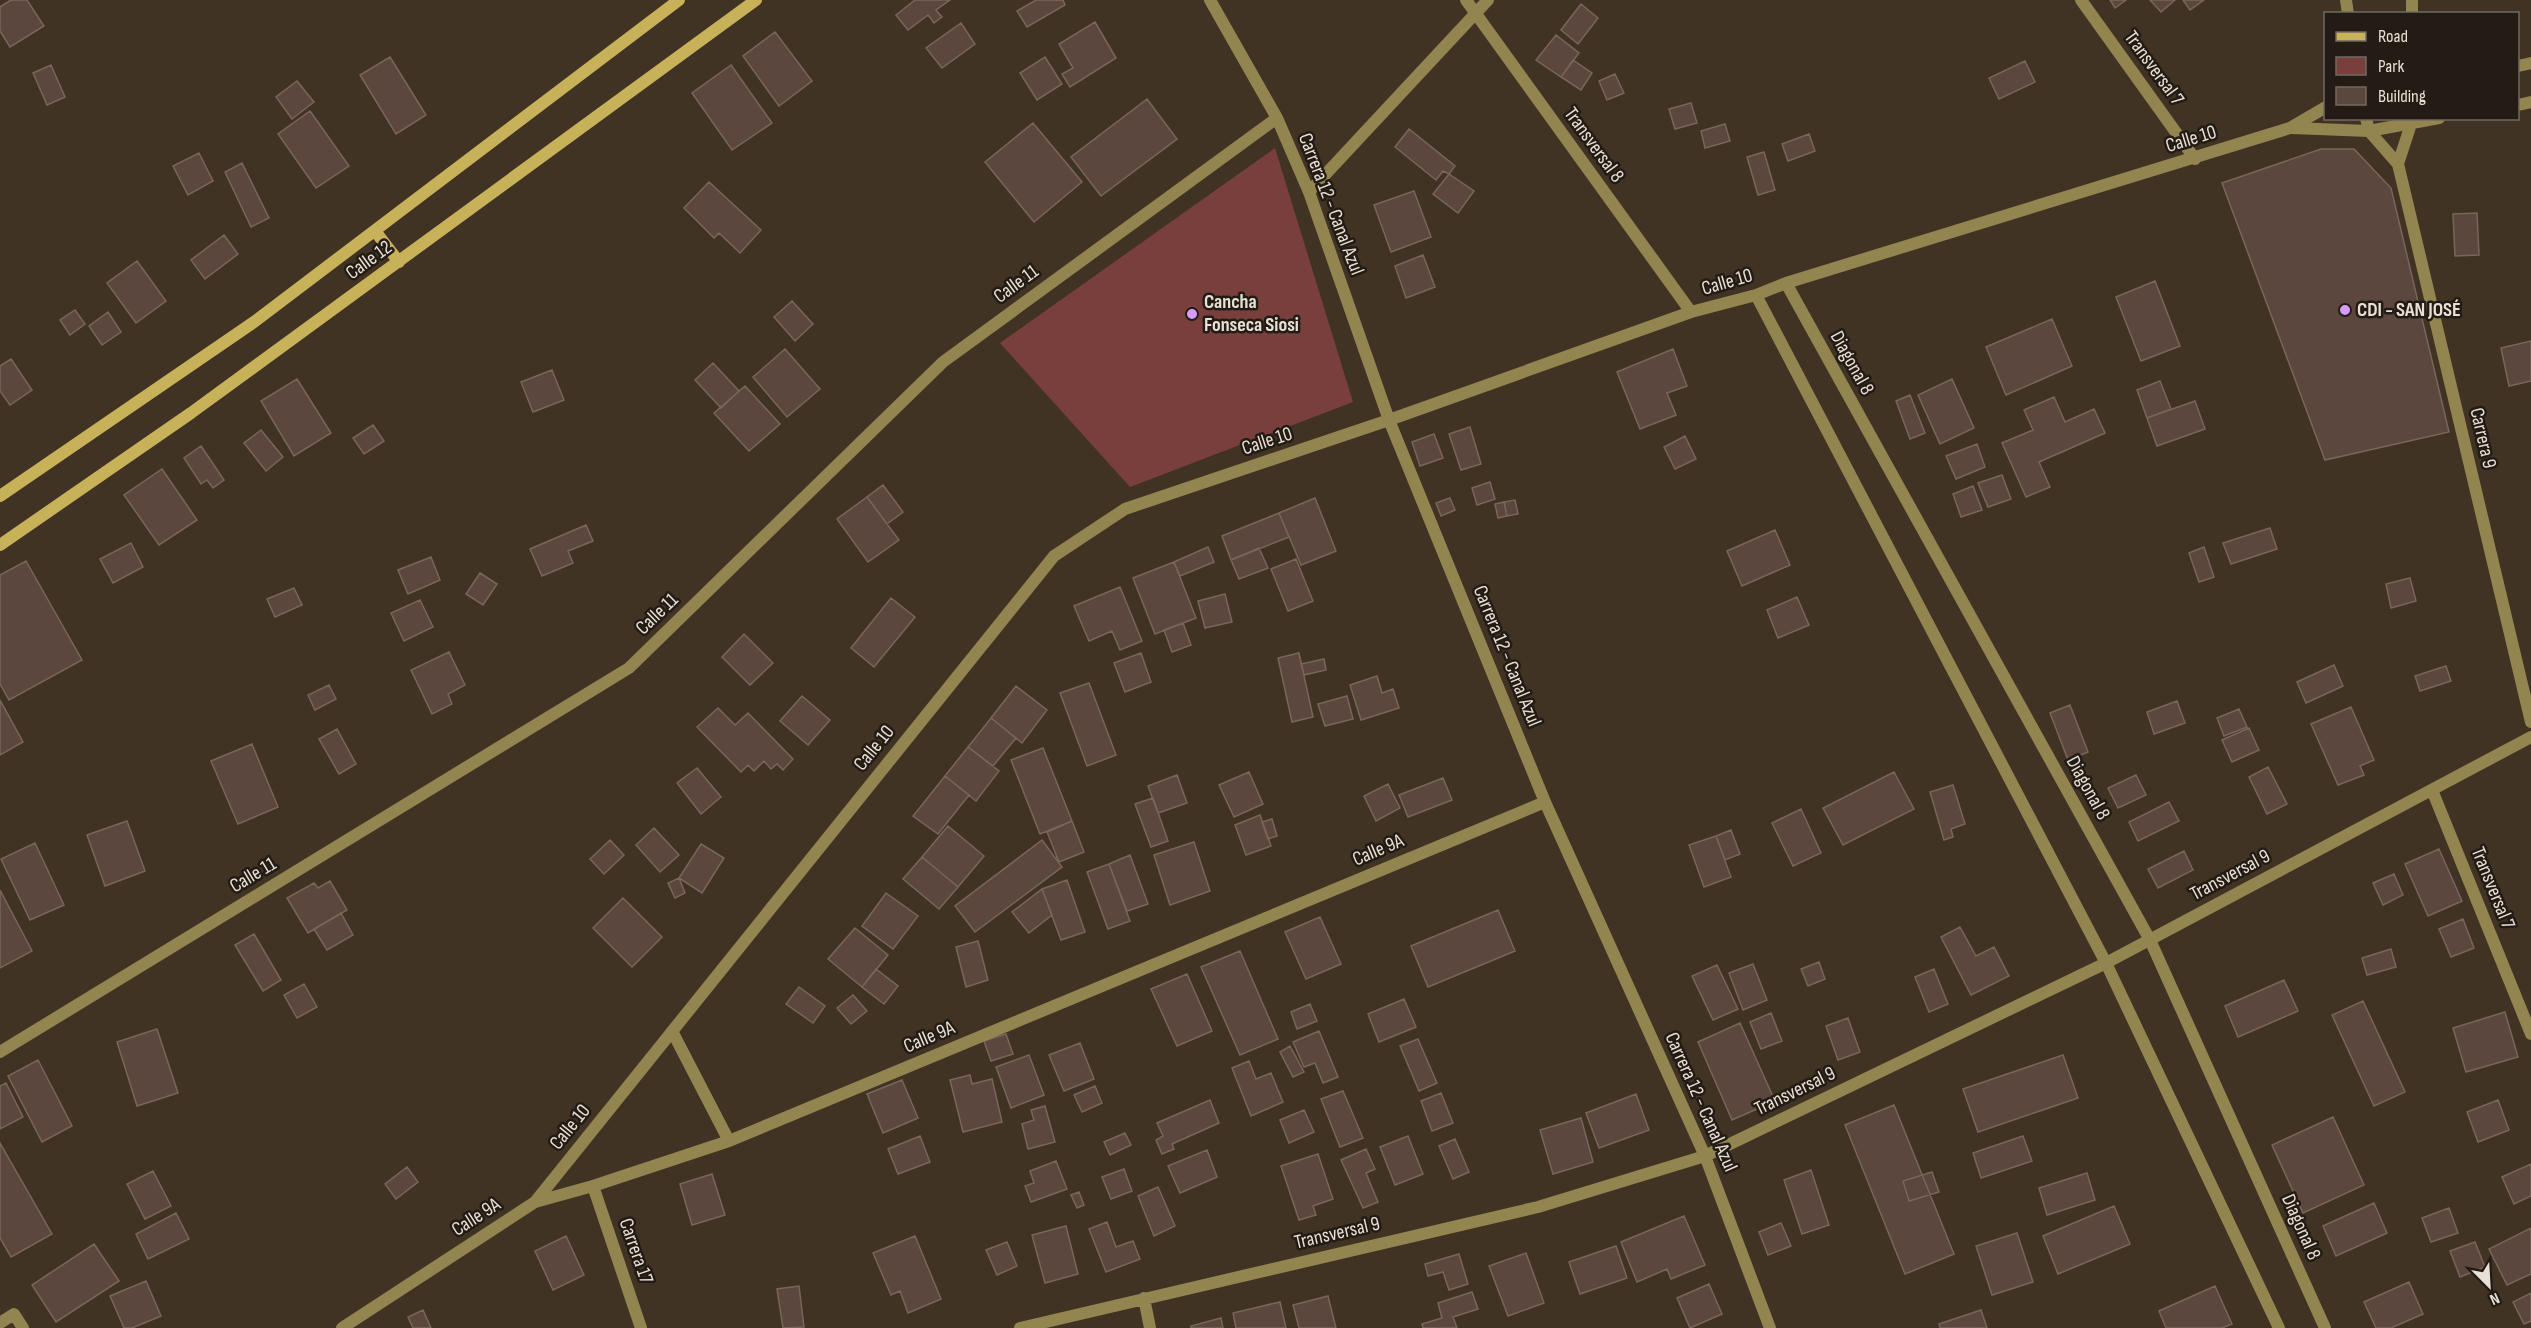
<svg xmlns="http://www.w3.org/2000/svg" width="2531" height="1328" font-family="'Sofia Sans Condensed',sans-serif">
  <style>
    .green { fill: #783f3d }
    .building { fill: #5b473d; stroke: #7a655b; stroke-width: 1.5 }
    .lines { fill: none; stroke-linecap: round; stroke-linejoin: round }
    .street { stroke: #928550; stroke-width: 12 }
    .secondary { stroke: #c7b25a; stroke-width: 12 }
    .poi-dot { fill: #d59cfb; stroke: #221c15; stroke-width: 2 }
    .labels { text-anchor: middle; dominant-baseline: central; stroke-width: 5; stroke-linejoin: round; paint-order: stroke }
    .street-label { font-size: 20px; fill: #e8dfd6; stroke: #221c15 }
    .poi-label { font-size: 20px; font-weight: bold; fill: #e8dfd6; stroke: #221c15; text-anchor: start }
  </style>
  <rect width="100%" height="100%" fill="#403324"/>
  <path class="green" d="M1275,148l78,254 -223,85 -130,-144z"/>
  <path class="building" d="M11,0h16l17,26 -34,21 -10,-16v-24z
    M915,0h35l-14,10 6,7 -8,6 -6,-8 -20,15 -12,-15z
    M1036,0h27l2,5 -38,22 -10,-16z
    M2110,0h16l-11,8z
    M2150,0h25l-14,12z
    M2183,0h21l-14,10z
    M1581,4l17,14 -20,26 -17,-14z
    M1095,22l21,36 -46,29 -8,-13 11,-6 -14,-24z
    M961,23l14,21 -33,24 -16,-20z
    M775,32l37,49 -33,25 -36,-50z
    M1556,35l23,18 -18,24 -25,-17z
    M390,57l36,58 -30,19 -36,-59z
    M1045,57l17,27 -25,16 -17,-27z
    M1573,60l19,13 -11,17 -20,-13z
    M2025,61l10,21 -36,17 -10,-21z
    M51,65l14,32 -18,8 -14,-32z
    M731,65l41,58 -40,27 -40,-57z
    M1615,74l9,19 -17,7 -8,-19z
    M297,81l17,21 -22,17 -16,-22z
    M1147,99l30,40 -76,57 -30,-39z
    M1691,103l6,20 -22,6 -6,-20z
    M310,111l39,55 -33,22 -38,-54z
    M1033,123l49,59 -48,40 -49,-60z
    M1725,124l5,17 -25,7 -4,-17z
    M1409,129l46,37 -6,8 -6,-3 -7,9 -41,-33z
    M1809,134l6,17 -27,10 -6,-17z
    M2321,149h33l37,39 58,244 -124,28 -103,-277z
    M1764,152l11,38 -17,5 -11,-38z
    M199,153l14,28 -25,14 -15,-29z
    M242,163l27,55 -18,9 -26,-55z
    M1449,174l25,17 -16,22 -25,-19z
    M709,182l52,48 -21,23 -21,-20 -5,5 -30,-30z
    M1414,191l17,46 -40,15 -17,-47z
    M2477,213l2,42 -24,1 -2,-42z
    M224,235l14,19 -33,25 -14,-19z
    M1423,255l12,32 -29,11 -11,-32z
    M137,261l29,40 -30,22 -29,-40z
    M2155,281l25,65 -39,15 -25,-64z
    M792,301l21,23 -18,17 -21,-24z
    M75,310l10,14 -15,11 -10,-15z
    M108,312l13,20 -19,13 -13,-19z
    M2052,319l20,47 -66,29 -20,-48z
    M2531,341v40l-22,5 -8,-38z
    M785,349l35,40 -33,28 -34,-40z
    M1673,349l14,37 -20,7 9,22 -36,14 -23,-57z
    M11,359l21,31 -22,15 -10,-14v-25z
    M713,363l26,28 -18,17 -26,-28z
    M552,370l12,30 -31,12 -12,-30z
    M297,379l34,54 -37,23 -33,-55z
    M1952,379l22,49 -34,16 -22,-49z
    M2160,381l11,28 -24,9 -10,-28z
    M745,386l35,38 -31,27 -35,-38z
    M1910,395l15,38 -15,6 -14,-38z
    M2054,397l11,25 29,-13 11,24 -66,29 11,25 -24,10 -24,-54 31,-13 -9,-20z
    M2195,401l10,28 -48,17 -10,-28z
    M373,425l11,16 -20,13 -11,-16z
    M1470,427l11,37 -20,6 -12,-36z
    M261,430l22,27 -17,14 -22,-28z
    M1434,434l9,24 -23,8 -8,-24z
    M1685,436l11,23 -21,10 -11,-22z
    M1977,444l8,23 -29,12 -10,-23z
    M201,446l23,34 -11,8 -6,-8 -6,4 -17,-26z
    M162,469l35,51 -38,25 -35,-50z
    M2002,475l9,24 -23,8 -10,-24z
    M1490,482l5,17 -18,6 -5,-17z
    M883,485l20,27 -16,12 -20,-27z
    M1973,486l9,24 -21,7 -8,-23z
    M867,497l32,43 -31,22 -31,-43z
    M1315,498l21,53 -35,14 -22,-52z
    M1450,498l5,12 -14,6 -5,-13z
    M1515,500l3,14 -11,2 -3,-14z
    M1504,502l3,14 -9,2 -3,-14z
    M1279,513l10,24 -58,23 -9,-24z
    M586,525l7,16 -25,10 5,12 -31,13 -12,-27z
    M2270,528l7,21 -46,15 -8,-21z
    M1775,530l15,35 -48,21 -15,-35z
    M131,543l12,24 -30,16 -13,-24z
    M1208,547l6,15 -34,14 -6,-14z
    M2204,547l10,30 -15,5 -10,-29z
    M1259,548l9,20 -29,11 -8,-19z
    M431,557l9,23 -32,14 -10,-24z
    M1296,559l17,42 -25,10 -17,-42z
    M26,561l56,99 -73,40 -9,-16v-109z
    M1174,562l22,56 -41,16 -22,-56z
    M480,573l17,11 -14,21 -17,-11z
    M2410,578l6,23 -25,7 -5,-24z
    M1120,587l22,54 -22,9 -8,-19 -23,10 -15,-35z
    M294,588l8,17 -27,12 -8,-18z
    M1225,594l7,28 -27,6 -7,-27z
    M1797,597l12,28 -31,13 -11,-28z
    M891,598l24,19 -41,50 -23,-19z
    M420,600l13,27 -29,14 -13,-28z
    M1183,623l8,22 -19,7 -8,-22z
    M744,634l29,29 -23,22 -28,-28z
    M449,652l16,33 -17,9 4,10 -20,10 -21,-44z
    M1141,653l10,29 -26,10 -11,-29z
    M1299,653l14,64 -21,5 -14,-64z
    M1324,659l2,11 -22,5 -3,-11z
    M2334,665l9,21 -37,17 -9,-21z
    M2446,666l5,15 -31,10 -5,-15z
    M1377,676l5,17 11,-4 6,19 -38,12 -11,-35z
    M1089,683l27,72 -29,11 -27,-73z
    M329,685l7,14 -21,11 -7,-15z
    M1016,686l31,24 -25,33 -31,-25z
    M802,696l28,24 -22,25 -28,-24z
    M1347,696l6,23 -28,7 -7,-22z
    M0,700l23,42 -23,13z
    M2177,701l8,22 -31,11 -7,-22z
    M2070,705l18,47 -20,8 -18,-47z
    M2351,707l23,53 -14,6 4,9 -26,10 -27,-61z
    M718,708l17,17 13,-12 45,46 -10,11 -6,-6 -6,5 -7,-8 -10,10 -6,-6 -7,7 -44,-45z
    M2239,709l8,18 -23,9 -7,-18z
    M991,718l25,20 -23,28 -25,-19z
    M2249,728l10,22 -27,12 -10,-22z
    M337,729l19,35 -17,10 -20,-35z
    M252,744l26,63 -40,17 -27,-63z
    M968,747l31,24 -23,30 -31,-25z
    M1043,748l29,73 -32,13 -29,-74z
    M2268,767l19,37 -20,10 -18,-37z
    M697,768l24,29 -20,17 -24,-31z
    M1249,772l14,32 -29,13 -15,-32z
    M1894,772l20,37 -71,36 -20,-37z
    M1177,775l10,28 -29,10 -10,-27z
    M2136,775l10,20 -28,13 -10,-20z
    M945,776l24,19 -31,39 -25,-18z
    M1443,778l9,22 -44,17 -9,-22z
    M1388,784l12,24 -24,13 -12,-25z
    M1953,785l12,39 -14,5 2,8 -9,3 -14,-48z
    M1153,798l15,43 -17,6 -16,-43z
    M2169,802l10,19 -41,20 -9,-19z
    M1801,809l20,44 -28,13 -21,-43z
    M1260,815l11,31 -25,9 -11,-30z
    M1272,819l5,17 -9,3 -6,-17z
    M127,821l18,50 -40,15 -18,-51z
    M1072,821l12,31 -25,10 -12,-30z
    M948,826l36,30 -26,31 -36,-30z
    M654,828l25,27 -19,17 -24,-27z
    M1731,830l9,24 -15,6 -9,-24z
    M1716,836l15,41 -27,10 -15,-42z
    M610,840l14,15 -20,19 -14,-15z
    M1042,840l20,27 -87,65 -20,-26z
    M1194,842l16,49 -40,14 -16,-50z
    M35,843l29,62 -34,15 -29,-61z
    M701,844l23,14 -22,35 -23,-15z
    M2439,849l23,52 -34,15 -23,-52z
    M2184,851l9,19 -35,18 -10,-19z
    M1130,855l18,49 -21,7 -18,-47z
    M922,857l36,30 -19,22 -36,-30z
    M1109,864l21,57 -22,8 -21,-57z
    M2394,874l9,21 -20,10 -10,-22z
    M679,878l6,15 -10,5 -7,-15z
    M1067,880l18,52 -24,8 -19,-51z
    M330,881l17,29 -39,23 -21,-35 27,-15 4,5z
    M1042,889l10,26 -23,18 -17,-21z
    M0,890l32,61 -32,17z
    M886,893l32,23 -25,33 -31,-23z
    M623,898l39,39 -30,30 -39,-39z
    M1498,910l17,41 -87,36 -17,-41z
    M341,913l12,22 -26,15 -13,-21z
    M1320,917l21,47 -35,15 -21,-47z
    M2463,919l11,29 -23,9 -12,-28z
    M1960,927l16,29 18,-9 15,29 -38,19 -30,-58z
    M855,928l33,27 -26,32 -34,-28z
    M254,934l27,46 -18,11 -28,-46z
    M978,941l10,39 -22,7 -10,-40z
    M2391,949l5,18 -29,8 -5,-17z
    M1240,951l38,88 -38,16 -39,-88z
    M1819,962l6,17 -17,7 -7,-17z
    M1753,964l14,36 -24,10 -14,-37z
    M1717,965l21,44 -25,11 -21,-44z
    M876,969l22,17 -14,18 -22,-17z
    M1934,969l14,35 -19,8 -14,-35z
    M1187,974l25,57 -35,15 -26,-57z
    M2284,980l14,31 -60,26 -13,-31z
    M304,984l13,23 -20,11 -13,-23z
    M799,987l26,19 -12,17 -27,-19z
    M853,995l14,16 -16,13 -14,-16z
    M1404,999l12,28 -37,15 -11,-28z
    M2363,1001l42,91 -31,14 -42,-91z
    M1310,1004l7,17 -20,8 -6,-17z
    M2505,1012l13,45 -52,15 -13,-44z
    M1771,1013l11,28 -21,8 -11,-27z
    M1848,1018l12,34 -22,8 -12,-34z
    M1740,1023l35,78 -43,19 -34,-78z
    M157,1029l21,64 -41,13 -20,-64z
    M1319,1031l19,46 -15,6 -8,-20 -11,4 -11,-25z
    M1006,1034l7,20 -22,7 -7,-20z
    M1418,1039l19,44 -18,8 -19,-45z
    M1080,1043l14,36 -30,12 -15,-36z
    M1290,1046l14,26 -11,5 -13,-25z
    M1029,1055l15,40 -33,13 -15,-41z
    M2063,1055l15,43 -100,34 -15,-43z
    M38,1060l34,66 -30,16 -34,-66z
    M1249,1061l7,18 15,-6 12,29 -32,14 -19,-48z
    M970,1075l2,9 20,-5 10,43 -39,10 -13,-52z
    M902,1080l16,38 -35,15 -16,-39z
    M6,1083l17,34 -23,12v-43z
    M1095,1086l7,17 -20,9 -8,-17z
    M1343,1091l20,47 -23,9 -19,-48z
    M1441,1093l12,30 -21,8 -11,-30z
    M1636,1094l13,36 -50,18 -13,-35z
    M1210,1100l9,23 -47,21 2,5 -12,5 -6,-14 7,-4 -6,-13z
    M2498,1100l11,30 -31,12 -11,-30z
    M1894,1105l60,149 -49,20 -60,-149z
    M1045,1106l10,36 -27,7 -6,-25 12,-4 -3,-10z
    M1304,1110l10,22 -25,11 -9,-23z
    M2333,1117l31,68 -61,28 -31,-68z
    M1581,1118l12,44 -40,12 -13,-44z
    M1125,1133l6,12 -21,10 -6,-13z
    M920,1136l10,26 -32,12 -10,-25z
    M1408,1136l15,38 -28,11 -15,-38z
    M2023,1136l9,25 -51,17 -8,-25z
    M1455,1139l14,33 -16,7 -14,-33z
    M0,1143l52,91 -41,23 -11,-19z
    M1366,1149l9,20 -9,4 12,29 -15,6 -22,-48z
    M1207,1150l10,27 -37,16 -12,-27z
    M1318,1154l15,45 -20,7 3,9 -17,5 -18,-54z
    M1056,1161l11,28 -36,13 -6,-16 9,-3 -4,-12z
    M2531,1164v32l-17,8 -12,-27z
    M407,1167l11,15 -22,17 -11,-15z
    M1124,1169l8,22 -21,8 -9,-22z
    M1811,1170l18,55 -27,9 -18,-54z
    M153,1171l18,35 -26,13 -18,-35z
    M1932,1172l7,20 -30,9 -6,-20z
    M2087,1173l8,27 -48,15 -8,-27z
    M712,1174l13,41 -33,10 -12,-41z
    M1158,1187l17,39 -21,10 -16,-40z
    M1079,1192l5,13 -7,3 -6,-13z
    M2374,1203l13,30 -51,23 -13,-30z
    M2114,1206l16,38 -72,30 -15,-38z
    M2449,1208l9,25 -27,9 -9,-24z
    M176,1213l13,26 -41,20 -12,-25z
    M1684,1216l21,49 -34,14 -4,-10 -30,13 -16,-40z
    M1107,1222l9,25 17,-6 7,18 -34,13 -17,-43z
    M1781,1223l10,23 -23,9 -9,-23z
    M1066,1226l12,48 -33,9 -13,-48z
    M2531,1228v46l-24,11 -18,-36z
    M2017,1233l16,49 -41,13 -16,-49z
    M566,1236l18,39 -31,15 -18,-39z
    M915,1236l26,63 -33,14 -8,-22 -9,4 -18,-42z
    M1007,1242l10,24 -20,9 -11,-25z
    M2475,1242l10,25 -25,10 -10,-26z
    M94,1244l25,37 -63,41 -24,-37z
    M1616,1246l11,32 -47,16 -11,-32z
    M1526,1253l18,50 -36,13 -19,-50z
    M1459,1254l9,30 -19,6 -6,-18 -15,4 -3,-12z
    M146,1281l15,35 -29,12h-8l-14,-32z
    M2409,1282l14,32 -32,14h-15l-12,-26z
    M1709,1284l13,30 -32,14 -13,-30z
    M799,1286l5,41 -21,1 -6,-39z
    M2215,1286l17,38 -10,4h-56l-7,-17z
    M1472,1292l6,17 -25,8 4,11h-34l-1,-4 20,-6 -4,-15z
    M2531,1293v28l-7,3 -11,-22z
    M1328,1296l8,32h-37l-6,-23z
    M1280,1302l6,26h-50l-3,-15z
    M423,1310l8,18h-18l-5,-11z
    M1981,1310l6,18h-47l-1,-4z
    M1221,1318l2,10h-32v-2z"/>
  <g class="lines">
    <path class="street" d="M1210,0l67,118 32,74 80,228 156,382 160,354 65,172
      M1466,0l225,312
      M2081,0l114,159
      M2346,0l2,14
      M2412,0v14
      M2518,66l13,-3
      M2518,105l13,-3
      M2366,118l3,13 29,33 133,558
      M2292,128l77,3 70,-13
      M2398,164l15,-46
      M1309,192l179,-192
      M1786,283l364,657 175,388
      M1756,295l350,668 173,365
      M2432,790l99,244
      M672,1031l57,110
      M0,1052l629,-384 314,-306 334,-244
      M593,1186l48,142
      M535,1202l519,-646 71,-47 264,-89 302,-108 65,-17 30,-12 504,-155 36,-21
      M1144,1298l6,30
      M0,1323l14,-9 9,14
      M342,1328l193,-126 58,-16 136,-45 816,-339
      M1020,1328l518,-121 167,-51 401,-193 425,-226"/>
    <path class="secondary" d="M375,231l24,31
      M0,496l254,-174 425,-322
      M0,545l191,-132 565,-413"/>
  </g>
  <g class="poi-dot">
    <circle cx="2345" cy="310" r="6"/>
    <circle cx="1192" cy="314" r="6"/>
  </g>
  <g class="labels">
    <g class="street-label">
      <text transform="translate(2154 68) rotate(54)">Transversal 7</text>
      <text transform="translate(2191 139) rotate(-17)">Calle 10</text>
      <text transform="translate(1594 145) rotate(54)">Transversal 8</text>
      <text transform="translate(1331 204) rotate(69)">Carrera 12 - Canal Azul</text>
      <text transform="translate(369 260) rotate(-36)">Calle 12</text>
      <text transform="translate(1727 282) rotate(-16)">Calle 10</text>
      <text transform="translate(1016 284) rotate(-36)">Calle 11</text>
      <text transform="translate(1852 363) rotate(61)">Diagonal 8</text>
      <text transform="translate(2483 438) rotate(77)">Carrera 9</text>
      <text transform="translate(1267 441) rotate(-18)">Calle 10</text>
      <text transform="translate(657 614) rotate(-44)">Calle 11</text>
      <text transform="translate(1507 656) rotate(68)">Carrera 12 - Canal Azul</text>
      <text transform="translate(874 748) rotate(-51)">Calle 10</text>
      <text transform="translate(2088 788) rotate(61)">Diagonal 8</text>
      <text transform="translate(1378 850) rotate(-23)">Calle 9A</text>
      <text transform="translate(253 875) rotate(-31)">Calle 11</text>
      <text transform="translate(2230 875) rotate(-28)">Transversal 9</text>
      <text transform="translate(2493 888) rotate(68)">Transversal 7</text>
      <text transform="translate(929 1037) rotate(-23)">Calle 9A</text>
      <text transform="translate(1795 1091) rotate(-26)">Transversal 9</text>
      <text transform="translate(1701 1102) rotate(66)">Carrera 12 - Canal Azul</text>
      <text transform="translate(570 1127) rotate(-51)">Calle 10</text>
      <text transform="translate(476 1217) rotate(-33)">Calle 9A</text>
      <text transform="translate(2301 1227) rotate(66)">Diagonal 8</text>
      <text transform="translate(1337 1233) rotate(-13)">Transversal 9</text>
      <text transform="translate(636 1251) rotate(71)">Carrera 17</text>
    </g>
    <g class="poi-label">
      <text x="1204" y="302">Cancha<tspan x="1204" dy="23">Fonseca Siosi</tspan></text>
      <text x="2357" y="310">CDI - SAN JOSÉ</text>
    </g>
  </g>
  <rect x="2324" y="12" width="195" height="108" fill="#221c15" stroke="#716a62" stroke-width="1.5"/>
  <rect x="2336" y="32" width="30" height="9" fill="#c7b25a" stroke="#716a62" stroke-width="1.5"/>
  <text x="2378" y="42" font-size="18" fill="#e8dfd6">Road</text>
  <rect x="2336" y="57" width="30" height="18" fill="#783f3d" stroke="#716a62" stroke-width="1.5"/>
  <text x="2378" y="72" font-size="18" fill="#e8dfd6">Park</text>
  <rect x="2336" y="87" width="30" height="18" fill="#5b473d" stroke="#716a62" stroke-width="1.5"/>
  <text x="2378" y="102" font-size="18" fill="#e8dfd6">Building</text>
  <g transform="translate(2489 1286) rotate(156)" stroke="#221c15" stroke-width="4.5" paint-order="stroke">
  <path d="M0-4.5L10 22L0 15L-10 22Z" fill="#e8dfd6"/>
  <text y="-9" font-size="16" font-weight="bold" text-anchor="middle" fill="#e8dfd6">N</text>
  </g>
</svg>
